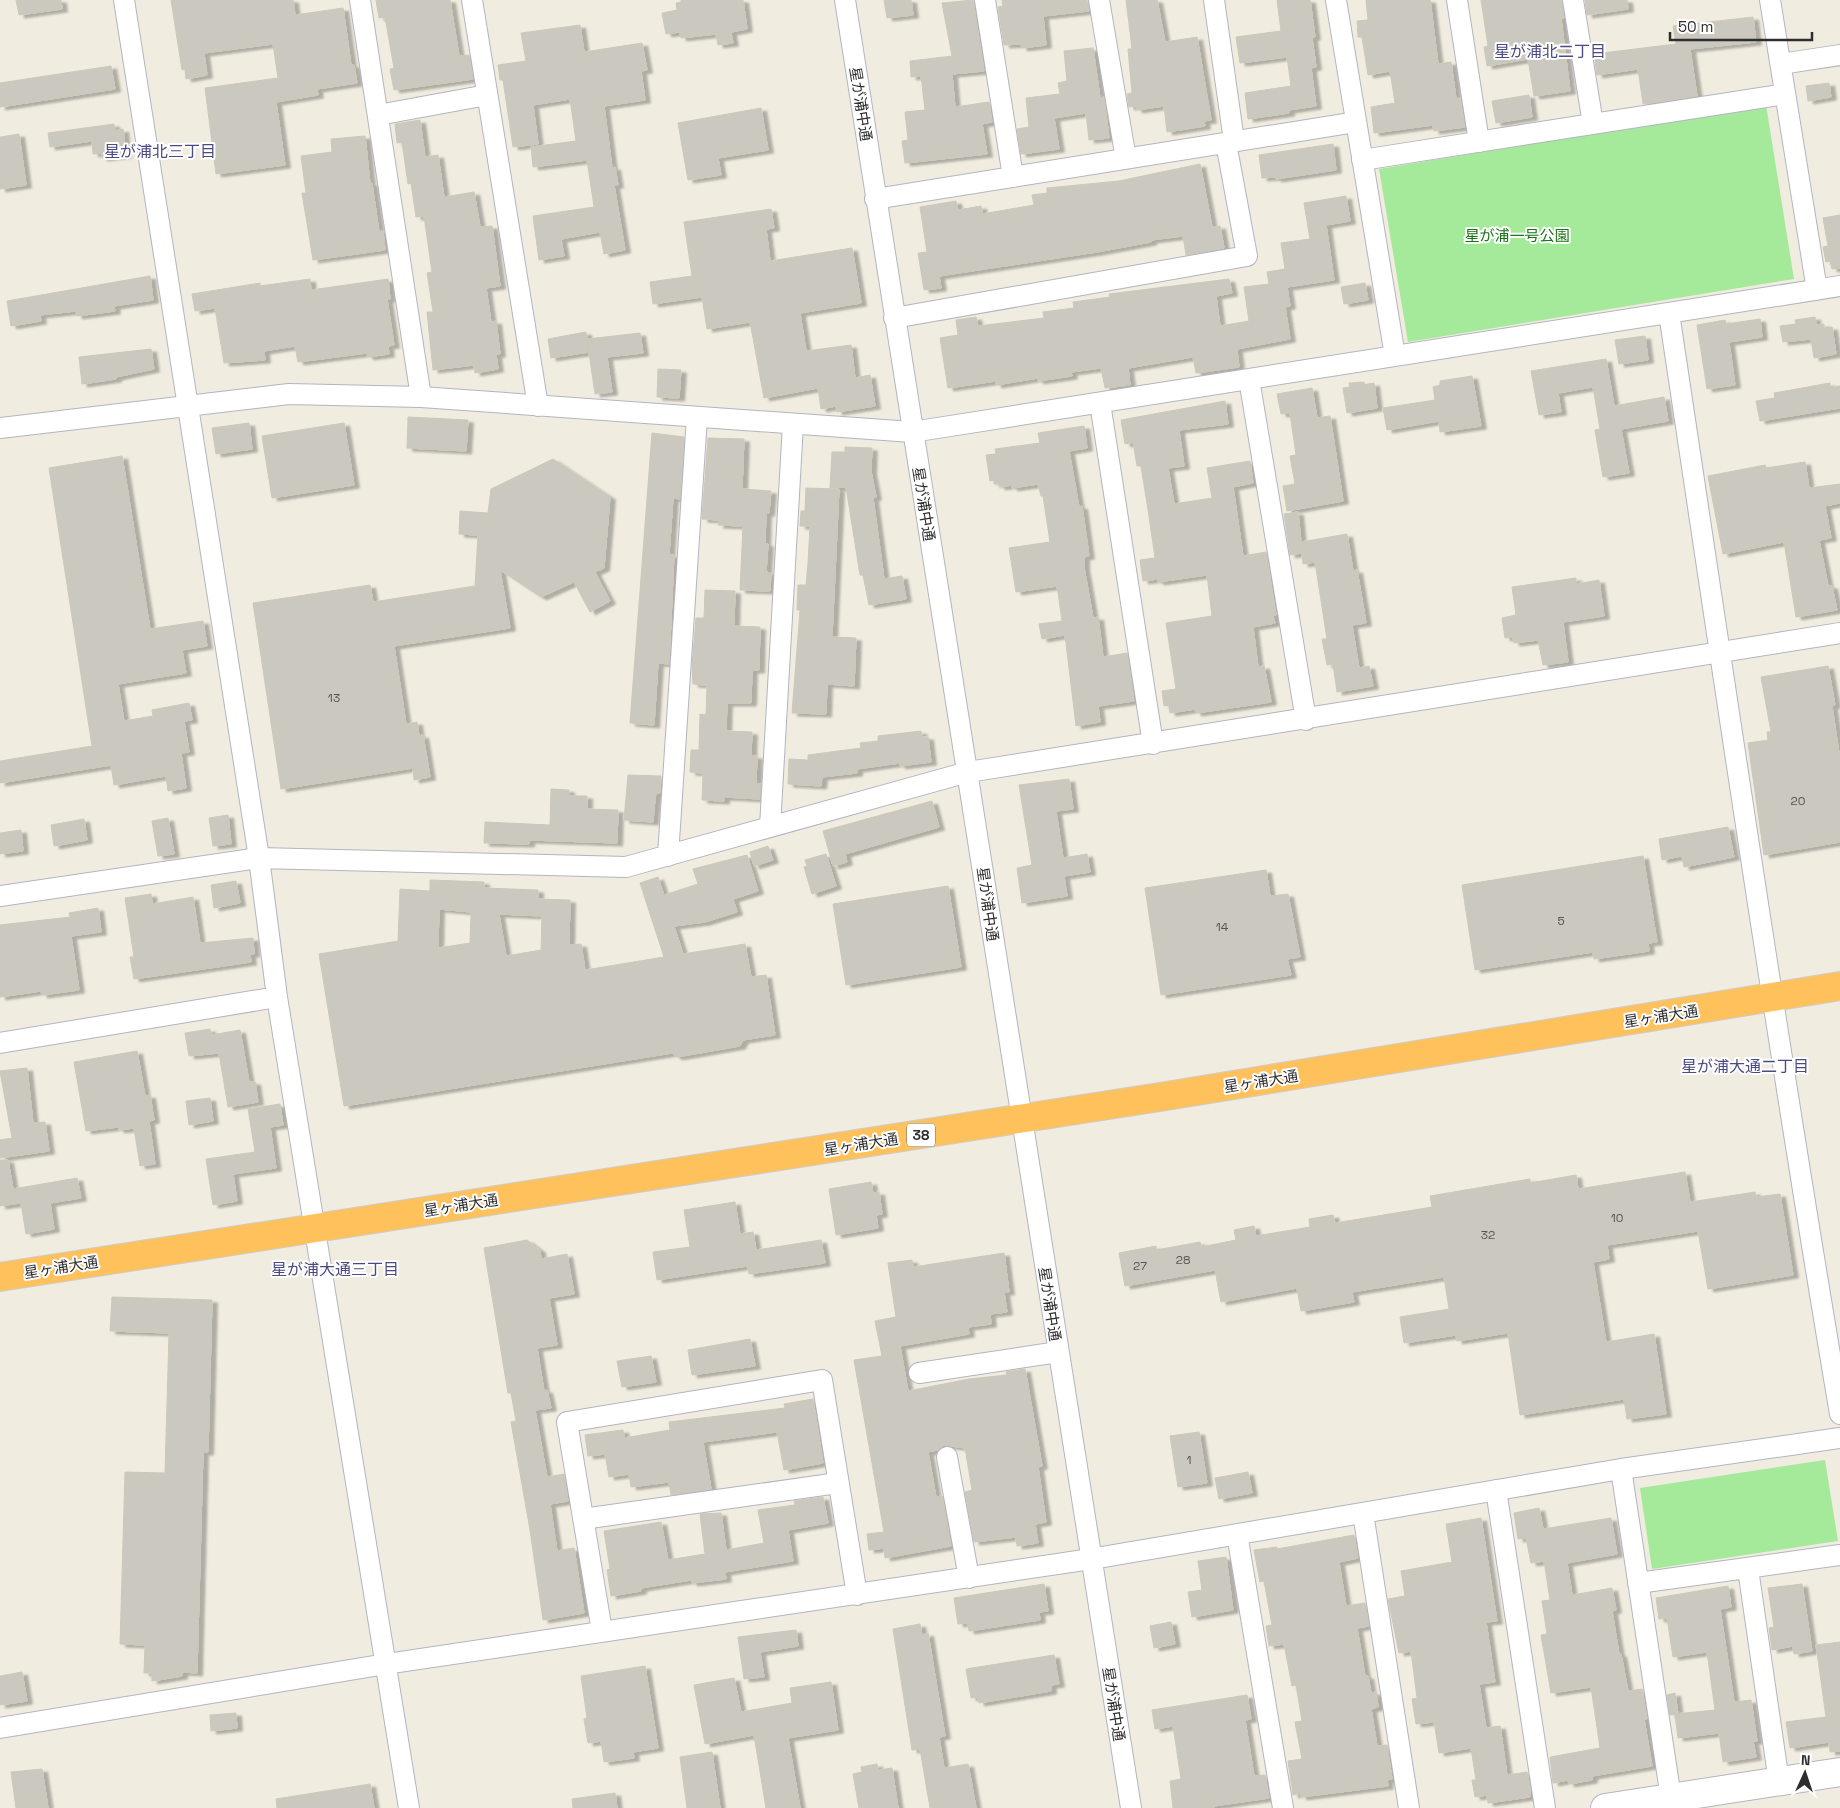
<svg xmlns="http://www.w3.org/2000/svg" width="1840" height="1808" font-family="'Space Grotesk','Noto Sans JP',sans-serif">
  <style>
    .green { fill: #a5e99a }
    .building { fill: #cbc9bf; stroke: #ccc8b9; fill-rule: evenodd; filter: url(#shadow) }
    .lines { fill: none; stroke-linecap: round; stroke-linejoin: round }
    .street-casing { stroke: #b4b4c2; stroke-width: 22 }
    .secondary-casing { stroke: #b4b4c2; stroke-width: 30 }
    .highway-casing { stroke: #cdcdcd; stroke-width: 30 }
    .street { stroke: #fff; stroke-width: 20 }
    .secondary { stroke: #fff; stroke-width: 28 }
    .highway { stroke: #ffc15b; stroke-width: 28 }
    .labels { text-anchor: middle; dominant-baseline: central; stroke-width: 4; stroke-linejoin: round; paint-order: stroke }
    .number-label { font-size: 12px; fill: #555552 }
    .shield { fill: #fff; stroke: #6d6d6d; stroke-width: 1 }
    .shield-label { font-size: 14px; font-weight: bold; fill: #2e2e2e }
    .street-label { font-size: 15px; fill: #2e2e2e; stroke: #fff }
    .park-label { font-size: 15px; fill: #187216; stroke: #fff }
    .neighbourhood-label { font-size: 16px; fill: #4b4a82; stroke: #fff }
  </style>
  <defs>
    <filter id="shadow"><feDropShadow dx="5.5" dy="3" stdDeviation="1" flood-color="#0004"/></filter>
  </defs>
  <rect width="100%" height="100%" fill="#f0ece0"/>
  <path class="green" d="M1766,105l28,174 -386,63 -29,-173z
    M1825,1460l13,81 -186,28 -12,-81z"/>
  <path class="building" d="M16,0h45l1,9 -43,6z
    M171,0h122l2,15 48,-7 8,57h3l3,18 -40,6 1,6 -42,7 9,63 -69,9 -11,-86 73,-10 -5,-34 -69,9 3,22 -21,4 -1,-10 -3,1z
    M376,0h74l9,56 10,-1 4,24 -79,11 -4,-21 4,-1 -9,-51 -6,1z
    M681,0h62l4,29 -16,3 2,11 -15,2 -2,-11 -35,4 -1,-6 -14,2 -4,-21 15,-3 -1,-7 5,-1z
    M884,0h27l2,15 -26,3z
    M973,0l11,71 -32,3 3,33 34,-5 3,20 -10,2 5,30 -82,9 -3,-22 6,-1 -3,-28 20,-2 -4,-34 -10,1 -1,-16 42,-5 -10,-53z
    M1002,0h85l2,11 -46,5 3,29 -24,3 -1,-4 -17,1 -6,-38 5,-1z
    M1126,0h31l8,42 32,-5 14,83 -7,1 1,5 -38,6 -3,-26 -27,4 -1,-4 -7,1 -2,-13 5,-1 -4,-44h4z
    M1277,0h33l5,37 -3,1 4,29 -5,1 5,38 -27,4v3l-41,6 -3,-26 46,-7 -4,-29 -47,6 -4,-26 45,-6z
    M1366,0h64l8,64 13,-2 5,37 4,-1 5,29 -31,4 -1,-6 -59,8 -3,-26 24,-4 -5,-32 -22,4 -6,-38h-4l-1,-16 11,-1z
    M1481,0h80l3,18 -3,1 9,72 -36,5 -6,-37 -41,7 -3,-19 4,-1z
    M1585,0h42l1,9 -41,6z
    M1753,17l3,25 -66,7 7,47 -54,8 -5,-35 -41,6 -3,-21 82,-10 -3,-18z
    M580,25l4,27 58,-9 5,27 -6,1 4,29 -41,6 8,62 3,-1 3,18h-4l11,65 -21,4 -4,-22 -39,7 3,17 -25,4 -6,-44 61,-9 -7,-47 -54,7 -2,-20 45,-6 -6,-42 -37,6 5,39 -25,3 -10,-67h-3l-2,-15 28,-4 -5,-28z
    M1093,48l7,50 4,-1 5,41 -20,2 -3,-27 -32,5 5,31 -38,5 -4,-25 12,-2 -3,-29 34,-4 -2,-11 9,-2 -3,-30z
    M111,66l4,23 -115,18v-24z
    M1829,83l2,14 -23,4 -2,-15z
    M1529,95l3,22 -36,6 -4,-22z
    M761,108l7,42 -50,8 3,17 -33,5 -10,-57z
    M420,120l5,37 13,-2 6,42 30,-5 6,35 12,-1 8,60 -14,2 5,34 5,-1 4,33h-4l2,15 -23,4 -1,-8 -41,5 -6,-58h6l-6,-39 5,-1 -8,-56 -8,1 -5,-34 -3,1 -6,-42 -5,1 -2,-19z
    M114,124l1,7 8,-2 3,26 -24,3v-5l-9,1 -1,-13 -42,6 -2,-14z
    M19,134l7,51 -26,4v-52z
    M365,136l5,48 2,-1 7,49 4,-1 2,19 -72,10 -11,-67h4l-5,-37 31,-4 -1,-13z
    M1333,144l3,26 -60,9v-2l-14,1 -3,-23z
    M1200,164l12,63 8,-1 4,22 -38,7 -3,-19 -32,4v2l-54,10 -158,24 2,12 -17,2 -6,-37 9,-1 -7,-45 36,-6 2,9 23,-4 1,8 52,-9 -2,-10 15,-2v-5l72,-7z
    M1346,196l4,25 -24,4 8,55 -47,7 3,19 -5,1 5,32 -53,10 2,18 -43,6 -3,-16 -65,11 2,17 -25,3 -4,-20 -30,4 1,4 -34,5v-3l-42,7v-4l-48,7 -8,-50 18,-3 -2,-15 20,-3 2,9 66,-8 -1,-6 31,-4 -1,-6 37,-5 -1,-3 120,-15 3,14 -16,3 4,30 29,-5 -5,-34 25,-3 -2,-12 18,-3 -4,-26 29,-4 -6,-36z
    M771,209l3,19 -8,1 4,32 82,-13 9,55 -61,10 6,38 45,-6 4,33 15,-3 5,31 -38,6 -1,-6 -15,3 -3,-21 -54,10 -14,-76 -43,7 -5,-32 -49,7 -3,-22 42,-6 -8,-54z
    M1840,215v53l-8,1 -2,-8 -4,1 -3,-15 5,-1 -5,-28z
    M150,276l3,24 -39,6 1,5 -38,5 -1,-5 -36,4 1,6 -30,5 -4,-25z
    M310,279l1,11 77,-11 2,20h-3l7,46 -6,1 1,8 -21,3 -1,-4 -69,9 -3,-16 -31,5 1,9 -41,3 -9,-55 -20,3 -3,-17 68,-11v3z
    M1365,283l3,17 -24,4 -3,-17z
    M1815,317l1,8 8,-1v4l8,-1 4,27 -22,4 -3,-19 -28,3 -3,-16 16,-2 -1,-4z
    M1760,319l2,18 -33,5 6,43 -28,4 -10,-64 28,-5 1,4z
    M586,332l3,20 -38,6 -3,-19z
    M640,333l3,20 -36,4 5,35 -17,2 -8,-55z
    M1645,336l3,24 -29,4 -4,-24z
    M151,349l3,20 -38,8v2l-34,5 -3,-27z
    M1606,359l8,47 50,-9 4,24 -47,8 8,44 -26,4 -8,-47 5,-1 -7,-42 -35,6 3,19 -22,3 -8,-44z
    M658,369l23,1 -2,28 -22,-1z
    M1472,376l9,50 -41,6 -1,-11 -52,9 -4,-22 52,-8 -2,-13 7,-2v-4z
    M1364,382v3l10,-2 3,25 -30,5 -4,-25 7,-1 -1,-4z
    M1830,383v5l10,-2v22l-80,13 -4,-20 19,-3 -1,-5z
    M1312,388l5,30 13,-2 13,85 -56,10 -4,-25 12,-2 -5,-28 6,-1 -6,-42 -9,1 -4,-20z
    M1225,401l3,23 -49,6 5,36 -16,2 6,36 38,-6 -5,-30 43,-7 3,22 -20,4 10,69 23,-4 10,63 -3,1 2,7 -22,4 5,40 6,-1 7,36 -75,11 -1,-4 -25,4 -1,-8 -5,1 -2,-15 14,-2 -10,-66 46,-7 -5,-41 -49,7v-3l-15,2 -3,-21 15,-2 -7,-48 -7,-44h-4l-4,-24 -8,2 -4,-24z
    M408,417l60,3 -2,31 -59,-3z
    M249,423l3,26 -36,5 -4,-26z
    M344,423l10,62 -82,13 -10,-62z
    M1084,426l3,22 -18,3 10,56 3,-1 7,50 -5,1v10l9,51 5,-1 5,40 24,-4 7,48 -36,5 2,16 -24,4 -11,-91 -23,4 -3,-15 23,-3 -5,-35 -41,6 -7,-44 41,-6 -7,-46h-2l-3,-12 -26,4v-3l-12,2 -1,-3h-5v-4l-4,1 -4,-26 10,-1 -1,-5 45,-6 -2,-10z
    M652,433l32,4 -4,62 -7,-1 -4,57h5l-5,109 -11,-1 -4,62 -24,-2z
    M708,438l36,1 -2,50 29,2 -2,22h-3l-1,30 3,1 -2,28 5,1 -1,18 -30,-1 3,-64 -25,-1 1,-5 -17,-1z
    M845,447l27,1 -1,23 5,26 -3,1 11,81 18,-3 4,23 -37,6 -6,-30h-3l-14,-88 -16,1 2,-36h13z
    M122,456l28,173 53,-8 4,25 -25,4 4,23 -68,11 6,37 29,-5 -1,-6 37,-7 3,17 -8,1 5,31 -8,1 5,35 -18,3 -2,-15 -52,9 -3,-20 -111,18v-22l92,-15 -43,-278z
    M553,459l57,38 -6,71 -9,4 15,29 -20,11 -16,-30 -33,15 -41,-27 10,58 -116,18 12,78 11,-2 2,14 4,-1 7,42 -16,3 -1,-12 -132,21 -28,-186 117,-18 3,17 102,-16 3,-51 -19,-1 1,-23 28,2 3,-24z
    M1805,462l4,26 31,-4v19l-15,3 6,32 -12,2 9,46h4l5,24 -41,7 -12,-75 -61,12 -15,-78 57,-11 1,3z
    M806,488l33,1 -7,148 24,1 -2,48 -27,-2 -1,30 -34,-1 8,-103h-3l1,-25h8l2,-22 2,-37h-10l1,-15h4z
    M1298,512l3,30 46,-8 6,37 4,-1 9,53 -14,2 7,43 10,-2 4,20 -36,6 -4,-28 -6,1 -5,-26h5l-12,-77 -12,2 -1,-11 -12,2 -6,-41z
    M1576,578v6l23,-4 5,36 -41,6 5,40 -25,3 -5,-25 -24,3 -1,-6 -8,1 -3,-20 14,-3 -4,-28z
    M705,590l30,1 -1,35 26,1 -1,43h-7l-1,33h-24l-1,28 26,1 -1,24h6l-1,28h5l-1,15 -36,-2v4l-22,-1 1,-27 -13,-1 1,-22h8l1,-36 6,1 1,-30 -14,-1 -1,-18 4,-48h8z
    M1828,666l7,39 -3,1 8,54v82l-76,13 -16,-112 20,-3 -1,-8h4l-10,-55z
    M921,731l1,6h6l3,25 -31,4v-3l-43,6v4l-35,4 -1,9 -33,-2 1,-25 19,1v-5l53,-7 -1,-5 18,-2v-5z
    M628,775l33,1 -1,17h-4l-1,6 -2,23 -29,-2z
    M1069,779l4,30 -17,2 7,47 24,-4 3,18 -26,4 3,20 -45,7 -5,-35 15,-3 -13,-80z
    M551,789l18,1v6h18v13l31,1 -1,33 -88,-3v4l-45,-1 1,-21 65,3z
    M932,801l7,26 -94,27 2,8 -14,4 -10,-35z
    M228,815l3,29 -18,2 -4,-28z
    M168,818l6,36 -16,2 -6,-35z
    M84,819l3,21 -33,6 -3,-21z
    M1728,827l6,30 -50,10 -2,-11 -20,4 -3,-21z
    M21,830l2,21 -23,3v-21z
    M768,846l5,14 -19,6 -4,-14z
    M826,854l10,32 -24,8 -8,-27 3,-1 -2,-6z
    M747,855l11,36 -25,8 4,13 -32,10 -31,4 9,28 62,-10 6,33 15,-2 9,60 -32,5 -3,6 -63,11 -5,-4 -328,53 -25,-152 79,-13 2,-52 30,2v-11l54,2v6l54,2v9l32,1 -1,45 12,-1 4,26 79,-13 -24,-74 18,-6 6,18 34,-11 -5,-15zM439,909l32,3 -1,31 -32,5zM499,914l43,2 -1,34 -35,6z
    M1643,856l14,86 -9,1 1,8 -55,8 -1,-7 -118,18 -13,-85z
    M1266,870l4,26 18,-2 12,63 -13,2 4,16 -130,20 -16,-107z
    M236,881l4,22 -26,5 -3,-23z
    M948,886l13,81 -115,18 -13,-81z
    M151,894l1,10 41,-7 7,46 53,-5 1,16h-4l1,8 -117,17 -4,-22h4l-9,-59z
    M98,908l3,24 -30,4 8,54 -37,5 -1,-4 -41,6v-72l70,-8 -1,-4z
    M210,1029l1,6 29,-5 9,52h6l3,20 -30,5 -9,-54 -30,3 -4,-23z
    M137,1051l8,45 5,-1 4,25 -5,1 6,43 -15,2 -6,-38 -15,2 -1,-3 -32,4 -12,-69z
    M27,1068l6,55 12,-1 4,29 -49,7v-18l12,-2 -12,-67z
    M210,1098l3,23 -24,4 -3,-24z
    M280,1104l3,21 -13,2 6,41 -43,6 4,27 -24,4 -7,-46 49,-7 -7,-43z
    M0,1160h8l5,29 64,-11 4,20 -31,5 4,26 -28,5 -5,-31 -21,3z
    M1685,1172l5,30 65,-10 1,5 24,-3 13,81 -85,14 -10,-58 -91,14 2,14 -16,3 13,80 48,-8 12,80 -39,5 -3,-20 -104,16 -12,-82 -51,8 -1,-6 -52,8 -4,-26 49,-8 -5,-32 -92,15 2,10 -53,9 -4,-23 -76,14 -6,-32 -90,16 -6,-33 37,-7v4l44,-8 1,5 35,-7 -2,-10 20,-4 2,10 54,-9 -1,-8 24,-4 2,8 97,-16 -2,-11 100,-17v4l46,-8 2,14z
    M871,1182l2,11 6,-1 3,22 -6,1 2,13 -42,7 -7,-46z
    M735,1202l5,32 13,-2 3,18 65,-10 4,23 -76,11 -2,-8 -90,14 -4,-28 37,-5 -6,-37z
    M527,1240l13,10 1,9 26,-5 7,40 -25,4 8,47 -20,3 7,43 3,-1 4,18 -16,2 12,67 17,-3 4,27 -18,3 7,47 17,-3 10,65 -41,7 -13,-90 -19,-108 5,-1 -5,-28h-3l-24,-145z
    M1004,1253l5,39h-5l3,20 -17,2 1,10 -23,3 1,7 -69,12 8,45 61,-12 38,-4 -1,-3 19,-3 17,97 -4,1 8,55 -11,2 3,19 -21,3 -1,-9 -42,5 -9,-50 7,-2 -7,-42 -21,-3 -6,5 -10,2 8,45 6,-1 9,50 -66,12 -1,-10 -15,2 -2,-16 17,-2 -30,-172 28,-4 -7,-35 21,-4 -8,-54 24,-3 1,7z
    M112,1297l100,3 -4,152h-5l-6,221 -15,-1v4l-30,5v-8h-8l1,-28 -25,-1 5,-172 40,1 4,-140 -59,-2z
    M750,1339l5,27 -63,9 -4,-25z
    M651,1356l5,26 -34,5 -5,-26z
    M813,1399l10,64 -39,7 -7,-38 -74,10 8,47 -40,6 -2,-13 -38,5 -2,-13 -20,3 -4,-23 -17,2 -3,-21 38,-5 1,8 46,-8 -1,-8 116,-14 -1,-4z
    M1199,1432l8,51 -29,4 -8,-51z
    M1248,1472l4,21 -33,6 -4,-21z
    M823,1497l5,26 -40,7 5,31 -68,11 1,7 -34,4 -1,-3 -50,8v3l-30,5 -4,-26 3,-1 -6,-38 57,-9 7,38 37,-6 -5,-40 21,-1 5,37 38,-7 -6,-33 37,-5 -1,-4z
    M1539,1508l4,21 68,-11 6,36 -50,9 5,32 40,-7 4,22 -4,1 7,43h2l7,37 14,-2 5,30h-3l8,47 -60,10v4l-23,4 -1,-4 -15,3 -3,-26 50,-9 -9,-61 -40,6 -10,-58 6,-1 -5,-33 8,-1 -6,-39 -13,2 -5,-25 -8,1 -4,-26z
    M1481,1518l16,103 -11,1 9,60 -16,2 7,44 14,-2 7,49 20,-3 3,15v10l-42,6 -1,-8 -12,2 -3,-17h4l-5,-32 -32,5 -5,-31 -18,2 -4,-25 5,-1 -6,-47 -12,2 -11,-54 17,-3 -4,-25 51,-9 -6,-38z
    M1354,1535l4,23 -19,4 7,44 19,-3 4,23 -12,2 8,48h3l3,17 5,-1 2,15 -7,2 6,37 10,-1 5,34 -5,1 1,6 -87,11v-4l-8,2 -5,-34 14,-2 -7,-37 7,-1 -6,-36 -4,1 -8,-42 -15,2 -3,-20 6,-1 -8,-44 -4,1 -6,-32 23,-3v2z
    M1226,1557l7,53 -41,7 -4,-25 14,-2 -4,-29z
    M1044,1584l4,27 -9,1 1,8 -71,11 -2,-8 -9,1 -4,-26z
    M1802,1584l10,67 -18,3 -1,-8 -21,4 -3,-22 5,-1 -6,-39z
    M1728,1586l3,21 -11,2 14,93 17,-2 6,41h-4l3,16 -33,5 -4,-29 -41,5 -3,-24 40,-4 -8,-58 -34,5 -6,-39 -8,1 -3,-21z
    M1171,1622l4,22 -21,4 -4,-22z
    M920,1624l2,11 6,-2 10,61 7,42 -6,1 5,31 24,-4 8,44h-46l-10,-59 -8,1 -19,-121z
    M796,1630l2,16 -38,6 4,25 -20,2 -6,-42z
    M1840,1642v109l-10,1 -1,-10 -39,6 -4,-26 40,-5 -10,-72z
    M1054,1655l5,29 -8,1v6l-72,12 -1,-6 -7,1 -5,-29z
    M645,1666l13,82 -25,4 1,6 -30,4 -3,-21 -13,2 -4,-24 3,-1 -6,-42z
    M22,1672l5,29 -27,4v-29z
    M734,1678l7,34 51,-9 -2,-15 41,-6 7,48 -50,8 12,70h-34l-12,-73 -49,9 -11,-59z
    M1675,1693l3,21 -8,1 -3,-20z
    M1247,1695l4,24 -6,1 9,56 11,-1 4,23 -55,8v2h-41l-3,-27 11,-2 -8,-53 -18,3 -3,-19z
    M236,1713l1,15 -26,3 -1,-16z
    M712,1752l8,56h-33l-7,-51z
    M877,1764l1,6 14,-2 6,40h-39l-6,-34 9,-2 -1,-5z
    M42,1769l6,39h-32l-5,-36z
    M370,1784l4,24h-97l-1,-9z
    M615,1793l2,15h-44l-1,-9z"/>
  <g class="lines">
    <g class="street-casing">
      <path id="street" d="M124,0l135,858 18,139 132,811
        M360,0l61,397
        M472,0l66,406
        M845,0l286,1808
        M985,0l28,177
        M1099,0l27,159
        M1214,0l20,141
        M1336,0l59,356
        M1457,0l22,142
        M1573,0l20,124
        M1770,0l47,290
        M1781,64l59,-9
        M378,115l109,-20
        M1362,160l423,-66
        M875,199l481,-77
        M1669,313c55,367 109,735 171,1101
        M894,318l353,-62 -21,-113
        M1249,379l57,341
        M1100,403l53,341
        M0,428l289,-34 132,3 491,35 928,-146
        M770,827l23,-403
        M668,856l29,-439
        M0,896l259,-38 367,9 342,-95 872,-139
        M0,1043l277,-46
        M919,1373l139,-21
        M947,1457l22,121
        M1621,1469l50,329
        M1496,1490l49,318
        M1363,1513l46,295
        M583,1519l255,-36
        M1237,1534l46,274
        M1748,1569l31,213
        M1638,1583l202,-28
        M602,1631l-35,-209 255,-42 35,215
        M0,1728l386,-64 705,-105 530,-90 219,-31"/>
    </g>
    <g class="secondary-casing">
      <path id="secondary" d="M1605,1808l235,-36"/>
    </g>
    <g class="highway-casing">
      <path id="highway" d="M0,1277l1160,-180 680,-111"/>
    </g>
    <use href="#street" class="street"/>
    <use href="#secondary" class="secondary"/>
    <use href="#highway" class="highway"/>
  </g>
  <g class="labels">
    <g class="number-label">
      <text x="334" y="698">13</text>
      <text x="1798" y="801">20</text>
      <text x="1561" y="921">5</text>
      <text x="1222" y="927">14</text>
      <text x="1617" y="1218">10</text>
      <text x="1488" y="1235">32</text>
      <text x="1183" y="1260">28</text>
      <text x="1140" y="1266">27</text>
      <text x="1189" y="1460">1</text>
    </g>
    <rect class="shield" x="907" y="1123.5" width="28" height="23" rx="4"/>
    <g class="shield-label">
      <text x="921" y="1135">38</text>
    </g>
    <g class="street-label">
      <text transform="translate(861 104) rotate(81)">星が浦中通</text>
      <text transform="translate(924 504) rotate(81)">星が浦中通</text>
      <text transform="translate(988 904) rotate(82)">星が浦中通</text>
      <text transform="translate(1661 1016) rotate(-9)">星ヶ浦大通</text>
      <text transform="translate(1261 1081) rotate(-9)">星ヶ浦大通</text>
      <text transform="translate(861 1144) rotate(-9)">星ヶ浦大通</text>
      <text transform="translate(461 1205) rotate(-9)">星ヶ浦大通</text>
      <text transform="translate(61 1267) rotate(-9)">星ヶ浦大通</text>
      <text transform="translate(1050 1304) rotate(81)">星が浦中通</text>
      <text transform="translate(1114 1704) rotate(81)">星が浦中通</text>
    </g>
    <g class="park-label">
      <text x="1517" y="235">星が浦一号公園</text>
    </g>
    <g class="neighbourhood-label">
      <text x="1550" y="51">星が浦北二丁目</text>
      <text x="160" y="151">星が浦北三丁目</text>
      <text x="1745" y="1066">星が浦大通二丁目</text>
      <text x="335" y="1269">星が浦大通三丁目</text>
    </g>
  </g>
  <g transform="translate(1805 1773) rotate(3)" stroke="#ffffff" stroke-width="4" paint-order="stroke">
  <path d="M0-4L9 19L0 12L-9 19Z" fill="#2e2e2e"/>
  <text y="-8" font-size="14" font-weight="bold" text-anchor="middle" fill="#2e2e2e">N</text>
  </g>
  <path d="M1670 32v8h142v-8" fill="none" stroke="#2e2e2e" stroke-width="2.5"/>
  <text x="1678" y="32" font-size="15" fill="#2e2e2e" stroke="#ffffff" stroke-width="4" paint-order="stroke">50 m</text>
</svg>
